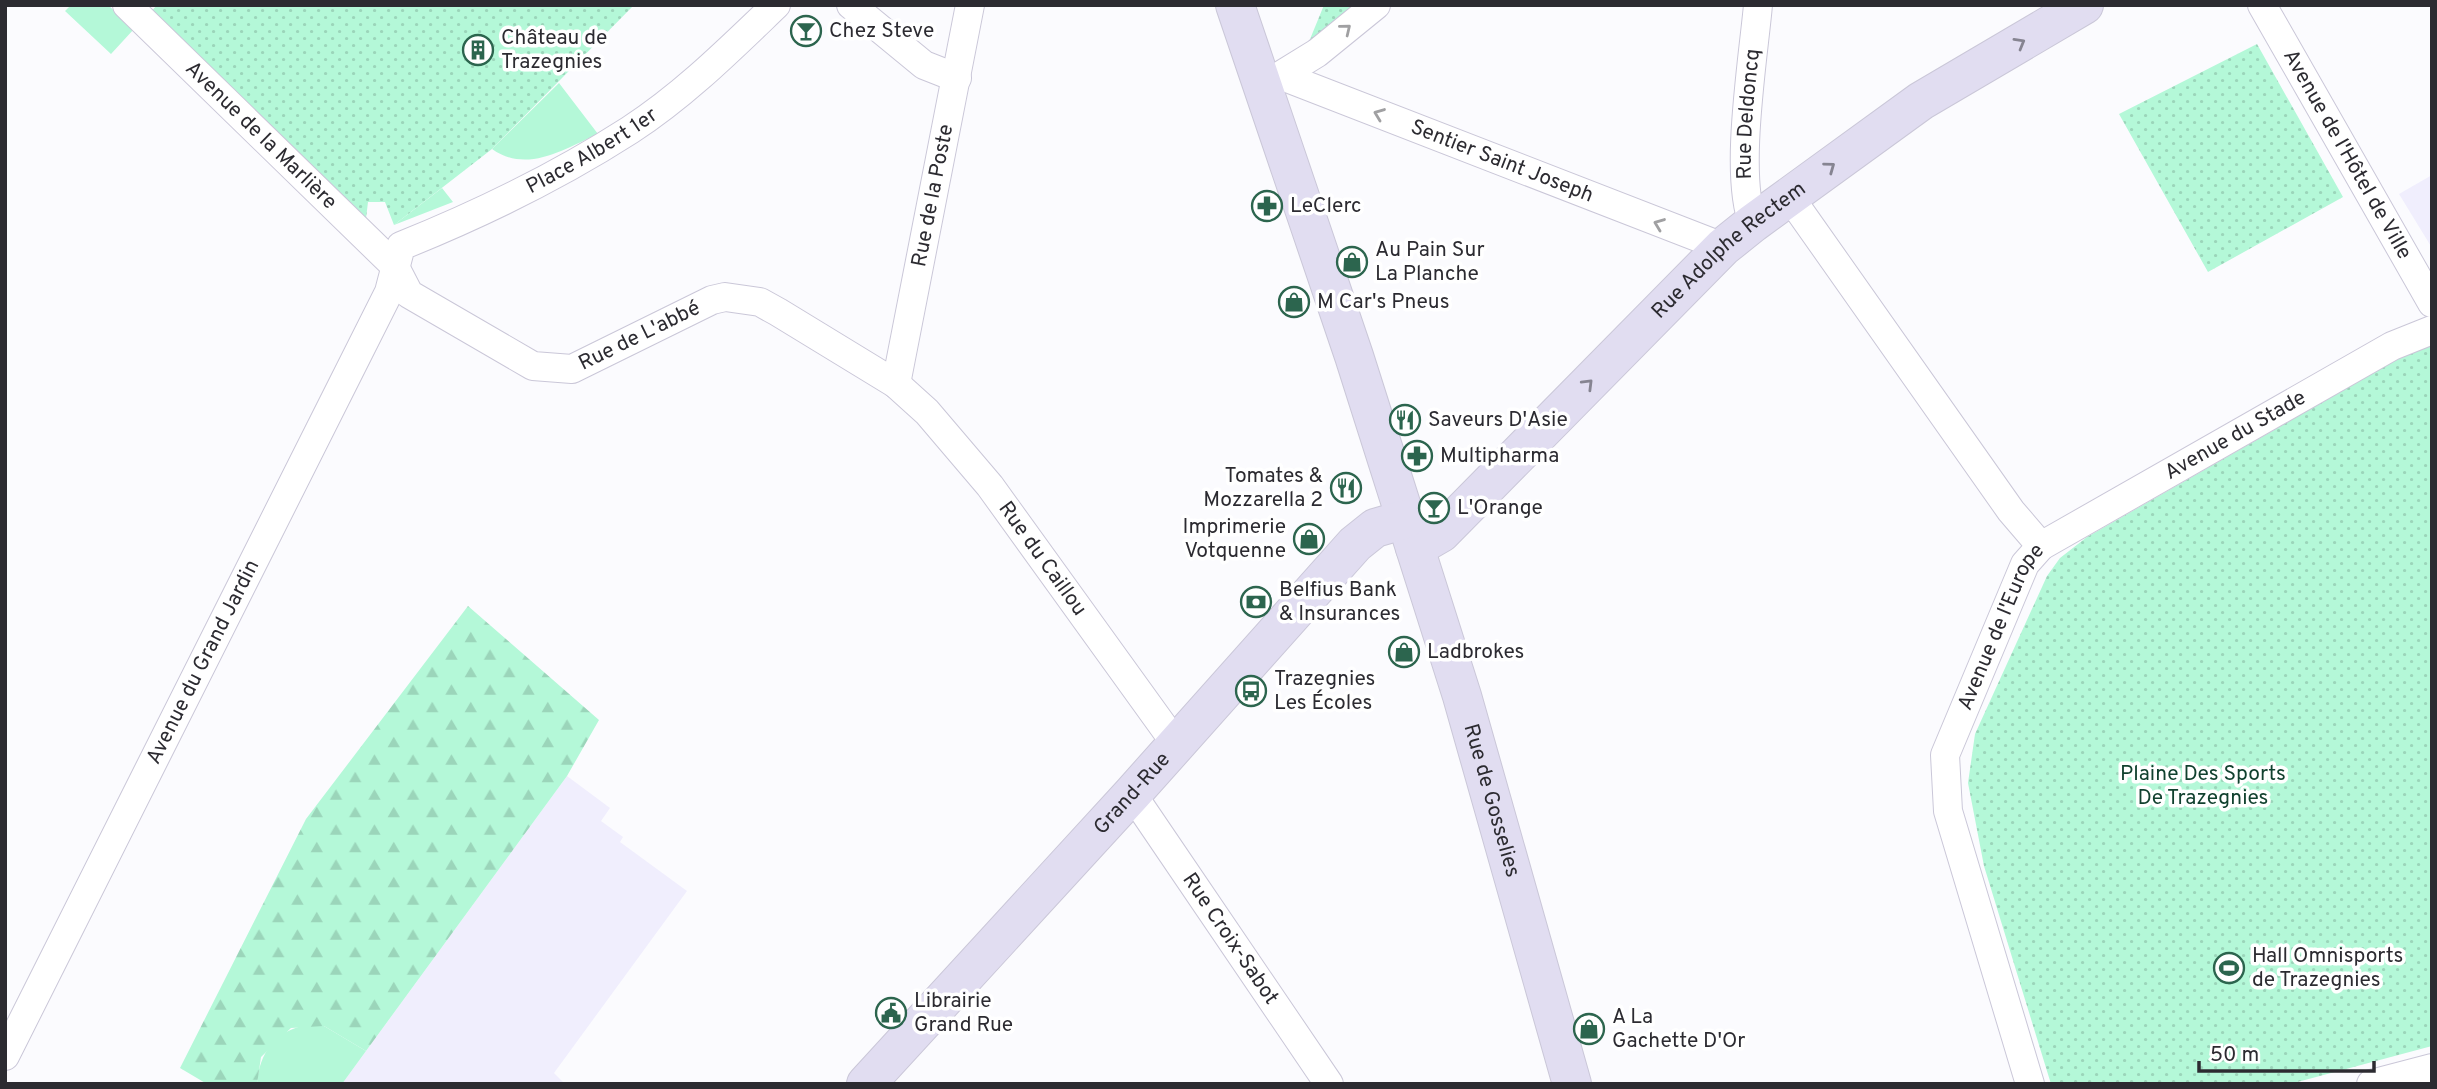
<svg xmlns="http://www.w3.org/2000/svg" width="2437" height="1089" font-family="Overpass,sans-serif">
  <style>
    .built { fill: #f0eefd }
    .grass { fill: #b4f8d8 }
    .forest { fill: url(#forest-firs) }
    .park { fill: url(#park-dots) }
    .lines { fill: none; stroke-linecap: round; stroke-linejoin: round }
    .street-casing { stroke: #cac7d8; stroke-width: 30 }
    .secondary-casing { stroke: #cac7d8; stroke-width: 40 }
    .street { stroke: #fff; stroke-width: 28 }
    .secondary { stroke: #e1ddf1; stroke-width: 38 }
    .oneway { stroke: #a0a0a2 }
    .oneway2 { stroke: #868491 }
    .labels { text-anchor: middle; dominant-baseline: central; stroke-width: 7; stroke-linejoin: round; paint-order: stroke }
    .poi-label { font-size: 21px; fill: #2c2b31; stroke: #fff; text-anchor: start }
    .street-label { font-size: 21px; fill: #2c2b31; stroke: #fff }
    .park-label { font-size: 21px; fill: #11412f; stroke: #fff }
  </style>
  <defs>
    <pattern id="forest-firs" width="22" height="20" patternUnits="userSpaceOnUse" patternTransform="scale(1.75)"><rect width="22" height="20" fill="#b4f8d8"/><path d="M5 1l3.5 6h-7zM16 11l3.5 6h-7z" fill="#9bd5ba"/></pattern>
    <pattern id="park-dots" width="8" height="8" patternUnits="userSpaceOnUse" patternTransform="scale(1.75)"><rect width="8" height="8" fill="#b4f8d8"/><path d="M2 2h.1M6 6h.1" fill="none" stroke="#9bd5ba" stroke-width="1.8" stroke-linecap="round"/></pattern>
  </defs>
  <rect width="100%" height="100%" fill="#fbfbfe"/>
  <path class="built" d="M2432,175v73l-33,-54z
    M567,776l43,32 -9,13 22,16 -3,5 67,49 -133,182 11,11h-223z"/>
  <path class="grass" d="M71,5h37l26,24 -23,25 -46,-43z
    M559,83l39,51c-34,15 -71,40 -106,15z
    M442,188l11,14 -59,23z
    M307,1025l17,1 42,25 -24,33h-85c2,-31 19,-54 50,-59z"/>
  <path class="forest" d="M468,606l131,114 -32,56 -201,275 -42,-25 -33,2 -30,29 -4,27h-50l-27,-16 126,-249z"/>
  <path class="park" d="M157,5h477l-142,144 -98,76 -9,-23h-17l-3,25 -216,-213z
    M1324,5h36l-54,44z
    M2257,44l86,153 -135,75 -89,-158z
    M2432,345v701l-142,38h-239l-67,-218 -16,-83 7,-49 72,-158 13,-18 27,-21 311,-178z"/>
  <g class="lines">
    <g class="street-casing">
      <g id="street">
        <path id="s1" d="M127,5l267,260 15,29 124,72 39,3 140,-69 13,-3 35,5 18,10 118,72 31,28 63,74 186,258"/>
        <path d="M851,5l73,60 33,13"/>
        <path id="s2" d="M2262,5l170,298"/>
        <path id="s3" d="M1282,76l441,171"/>
        <path d="M1270,82l47,-29 59,-48"/>
        <path d="M1789,196l222,315 30,35"/>
        <path id="s4" d="M1753,223c-19,-48 0,-163 5,-218"/>
        <path id="s5" d="M896,384l74,-379"/>
        <path id="s6" d="M1132,794l197,290"/>
        <path id="s7" d="M5,1056l384,-764 12,-46c77,-31 159,-71 229,-116 54,-35 100,-81 146,-125"/>
        <path id="s8" d="M2030,1084l-82,-273 -3,-56 80,-191 16,-18 351,-200 40,-16"/>
        <path d="M2371,1084l61,-16"/>
      </g>
    </g>
    <g class="secondary-casing">
      <g id="secondary">
        <path id="s9" d="M1235,5l119,351 108,340 110,388"/>
        <path id="s10" d="M1415,548l26,-15 282,-286 30,-24 168,-122 163,-96"/>
        <path id="s11" d="M866,1084l266,-290 223,-250 20,-16 31,-9"/>
      </g>
    </g>
    <use href="#street" class="street"/>
    <use href="#secondary" class="secondary"/>
  </g>
  <defs><path id="oneway-chevron" d="M-2-3.5L2.5 0L-2 3.5" fill="none" stroke-width="1.6" stroke-linecap="round" stroke-linejoin="round" transform="scale(1.75)"/></defs>
  <g class="oneway">
    <use href="#oneway-chevron" transform="translate(1346 29) rotate(-39)"/>
    <use href="#oneway-chevron" transform="translate(1379 114) rotate(-159)"/>
    <use href="#oneway-chevron" transform="translate(1659 224) rotate(-159)"/>
  </g>
  <g class="oneway2">
    <use href="#oneway-chevron" transform="translate(2020 43) rotate(-30)"/>
    <use href="#oneway-chevron" transform="translate(1830 167) rotate(-36)"/>
    <use href="#oneway-chevron" transform="translate(1588 384) rotate(-45)"/>
  </g>
  <defs>
    <g id="bar-ring" transform="scale(1.575)"><circle r="9.5" fill="#fff" stroke="#2c654e" stroke-width="1.5"/><path d="M-6-5H6L.8 .8V4.5H3.5V6h-7V4.5H-.8V.8Z" fill="#2c654e"/></g>
    <g id="building-ring" transform="scale(1.575)"><circle r="9.5" fill="#fff" stroke="#2c654e" stroke-width="1.5"/><path d="M-4-6H4V6H1V3H-1V6H-4ZM-2.5-4.3h1.7v1.8h-1.7ZM.8-4.3h1.7v1.8H.8ZM-2.5-1h1.7V.8h-1.7ZM.8-1h1.7V.8H.8Z" fill="#2c654e"/></g>
    <g id="pharmacy-ring" transform="scale(1.575)"><circle r="9.5" fill="#fff" stroke="#2c654e" stroke-width="1.5"/><path d="M-2-6h4v4h4v4h-4v4h-4v-4h-4v-4h4Z" fill="#2c654e"/></g>
    <g id="shop-ring" transform="scale(1.575)"><circle r="9.5" fill="#fff" stroke="#2c654e" stroke-width="1.5"/><path d="M-5-2.5h2.3a2.7 3.5 0 0 1 5.4 0H5L5.5 6h-11ZM-1.5-2.5h3a1.5 2.3 0 0 0-3 0Z" fill="#2c654e"/></g>
    <g id="restaurant-ring" transform="scale(1.575)"><circle r="9.5" fill="#fff" stroke="#2c654e" stroke-width="1.5"/><path d="M-5-6h1v4h1v-4h1v4h1v-4h1v5L-1.5 .5V6h-2V.5L-5-1ZM5-6V6H3V1.5H1.5Q1.5-4 5-6Z" fill="#2c654e"/></g>
    <g id="bank-ring" transform="scale(1.575)"><circle r="9.5" fill="#fff" stroke="#2c654e" stroke-width="1.5"/><path d="M-6-4H6V4H-6ZM0-2.3a2.3 2.3 0 1 0 0 4.6a2.3 2.3 0 1 0 0-4.6Z" fill="#2c654e"/></g>
    <g id="bus-ring" transform="scale(1.575)"><circle r="9.5" fill="#fff" stroke="#2c654e" stroke-width="1.5"/><path d="M-5-6H5V4H4V6H2V4H-2V6H-4V4H-5ZM-3.5-4V0h7V-4ZM-3.5 1.2v1.5H-2V1.2ZM2 1.2v1.5H3.5V1.2Z" fill="#2c654e"/></g>
    <g id="stadium-ring" transform="scale(1.575)"><circle r="9.5" fill="#fff" stroke="#2c654e" stroke-width="1.5"/><path d="M0-5a6.5 5 0 1 0 0 10a6.5 5 0 1 0 0-10ZM-3.5-1.8h7v3.6h-7Z" fill="#2c654e"/></g>
    <g id="civic-ring" transform="scale(1.575)"><circle r="9.5" fill="#fff" stroke="#2c654e" stroke-width="1.5"/><path d="M-.6-6.5H3V-4.5H.6V-3L4-1V1h2V6H-6V1h2V-1L-.6-3ZM-1.2 2.5V6h2.4V2.5Z" fill="#2c654e"/></g>
  </defs>
  <g fill-rule="evenodd">
    <use href="#bar-ring" x="806" y="31"/>
    <use href="#building-ring" x="478" y="50"/>
    <use href="#pharmacy-ring" x="1267" y="206"/>
    <use href="#shop-ring" x="1352" y="262"/>
    <use href="#shop-ring" x="1294" y="302"/>
    <use href="#restaurant-ring" x="1405" y="420"/>
    <use href="#pharmacy-ring" x="1417" y="456"/>
    <use href="#restaurant-ring" x="1346" y="488"/>
    <use href="#bar-ring" x="1434" y="508"/>
    <use href="#shop-ring" x="1309" y="539"/>
    <use href="#bank-ring" x="1256" y="602"/>
    <use href="#shop-ring" x="1404" y="652"/>
    <use href="#bus-ring" x="1251" y="691"/>
    <use href="#stadium-ring" x="2229" y="968"/>
    <use href="#civic-ring" x="891" y="1013"/>
    <use href="#shop-ring" x="1589" y="1029"/>
  </g>
  <g class="labels">
    <g class="poi-label">
      <text x="829" y="31">Chez Steve</text>
      <text x="501" y="38">Château de<tspan x="501" dy="24">Trazegnies</tspan></text>
      <text x="1290" y="206">LeClerc</text>
      <text x="1375" y="250">Au Pain Sur<tspan x="1375" dy="24">La Planche</tspan></text>
      <text x="1317" y="302">M Car's Pneus</text>
      <text x="1428" y="420">Saveurs D'Asie</text>
      <text x="1440" y="456">Multipharma</text>
      <text x="1323" y="476" text-anchor="end">Tomates &amp;<tspan x="1323" dy="24">Mozzarella 2</tspan></text>
      <text x="1457" y="508">L'Orange</text>
      <text x="1286" y="527" text-anchor="end">Imprimerie<tspan x="1286" dy="24">Votquenne</tspan></text>
      <text x="1279" y="590">Belfius Bank<tspan x="1279" dy="24">&amp; Insurances</tspan></text>
      <text x="1427" y="652">Ladbrokes</text>
      <text x="1274" y="679">Trazegnies<tspan x="1274" dy="24">Les Écoles</tspan></text>
      <text x="2252" y="956">Hall Omnisports<tspan x="2252" dy="24">de Trazegnies</tspan></text>
      <text x="914" y="1001">Librairie<tspan x="914" dy="24">Grand Rue</tspan></text>
      <text x="1612" y="1017">A La<tspan x="1612" dy="24">Gachette D'Or</tspan></text>
    </g>
    <g class="street-label">
      <text stroke="none"><textPath href="#s4" startOffset="110">Rue Deldoncq</textPath></text>
      <text stroke="none"><textPath href="#s1" startOffset="187">Avenue de la Marlière</textPath></text>
      <text stroke="none"><textPath href="#s7" startOffset="1116">Place Albert 1er</textPath></text>
      <text stroke="none"><textPath href="#s2" startOffset="172">Avenue de l'Hôtel de Ville</textPath></text>
      <text stroke="none"><textPath href="#s3" startOffset="236">Sentier Saint Joseph</textPath></text>
      <text stroke="none"><textPath href="#s5" startOffset="192">Rue de la Poste</textPath></text>
      <text stroke="none"><textPath href="#s10" startOffset="434">Rue Adolphe Rectem</textPath></text>
      <text stroke="none"><textPath href="#s1" startOffset="663">Rue de L'abbé</textPath></text>
      <text stroke="none"><textPath href="#s8" startOffset="796">Avenue du Stade</textPath></text>
      <text stroke="none"><textPath href="#s1" startOffset="1180">Rue du Caillou</textPath></text>
      <text stroke="none"><textPath href="#s8" startOffset="481">Avenue de l'Europe</textPath></text>
      <text stroke="none"><textPath href="#s7" startOffset="441">Avenue du Grand Jardin</textPath></text>
      <text stroke="none"><textPath href="#s11" startOffset="394">Grand-Rue</textPath></text>
      <text stroke="none"><textPath href="#s9" startOffset="836">Rue de Gosselies</textPath></text>
      <text stroke="none"><textPath href="#s6" startOffset="175">Rue Croix-Sabot</textPath></text>
    </g>
    <g class="park-label">
      <text x="2203" y="774">Plaine Des Sports<tspan x="2203" dy="24">De Trazegnies</tspan></text>
    </g>
  </g>
  <rect width="2437" height="1089" fill="none" stroke="#2c2b31" stroke-width="14"/>
  <path d="M2199 1061v10h175v-10" fill="none" stroke="#2c2b31" stroke-width="3.5"/>
  <text x="2210" y="1061" font-size="21" fill="#2c2b31" stroke="#ffffff" stroke-width="5" paint-order="stroke">50 m</text>
</svg>
